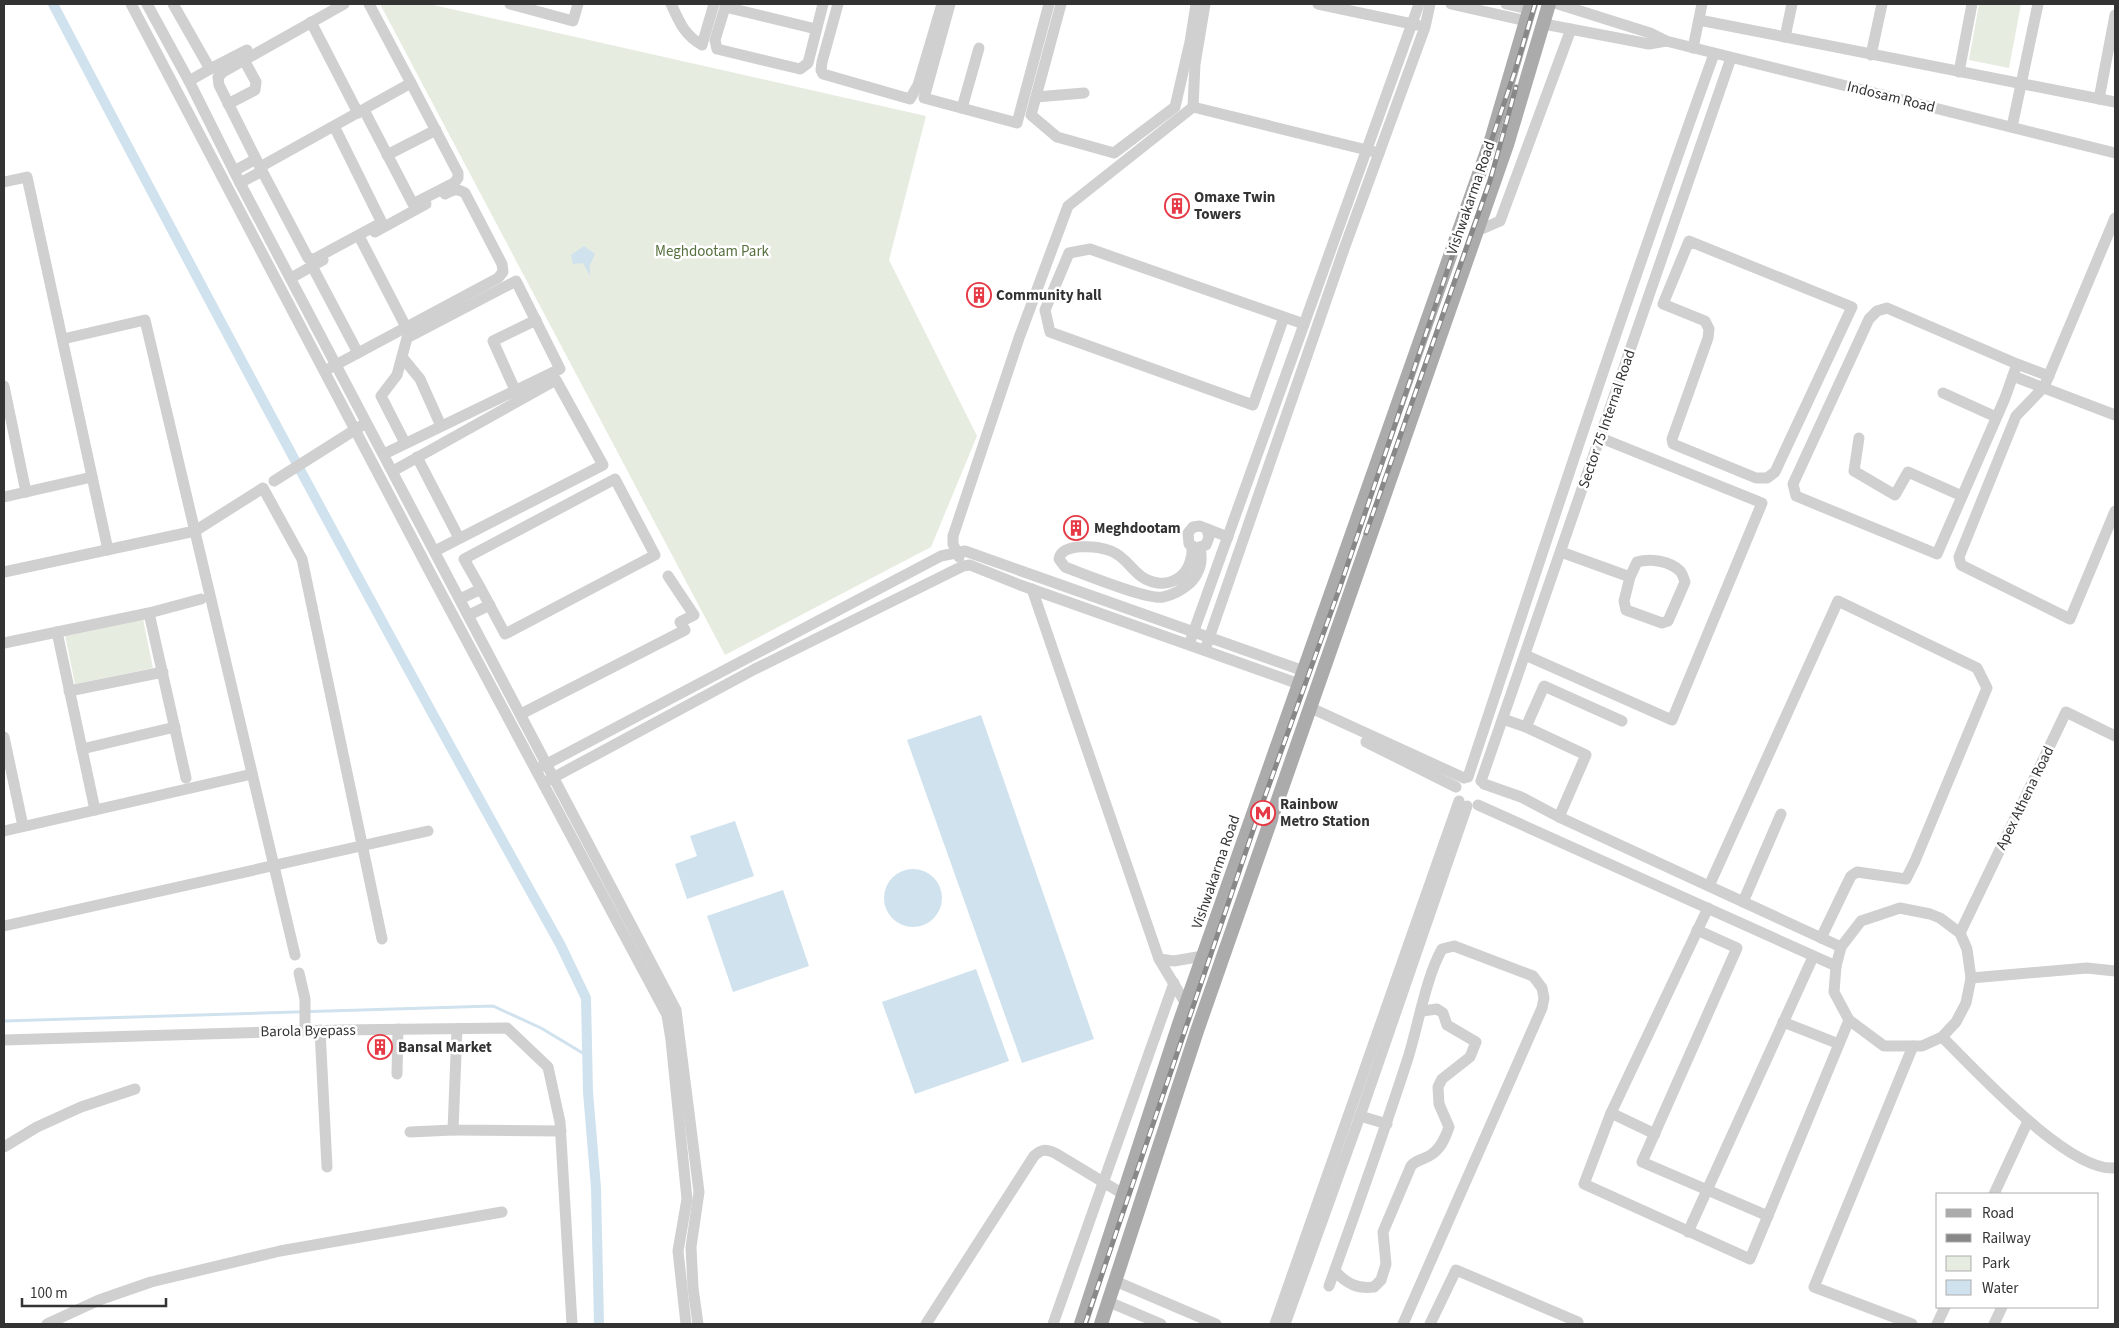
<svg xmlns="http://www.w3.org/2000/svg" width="2119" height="1328" viewBox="0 0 2119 1328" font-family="'Source Sans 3',sans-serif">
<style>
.green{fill:#e6ecdf}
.water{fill:#cfe2ee}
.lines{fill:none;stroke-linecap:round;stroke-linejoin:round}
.stream{stroke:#cfe2ee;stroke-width:3}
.canal{stroke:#cfe2ee;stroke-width:10}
.minor{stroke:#d0d0d0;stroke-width:11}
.major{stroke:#ababab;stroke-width:14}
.rail-casing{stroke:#888;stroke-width:5}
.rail{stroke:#fff;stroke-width:3;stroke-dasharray:9;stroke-linecap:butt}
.labels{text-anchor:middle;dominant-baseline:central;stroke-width:5;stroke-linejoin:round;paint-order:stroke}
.street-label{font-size:15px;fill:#333;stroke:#fff}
.poi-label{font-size:15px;font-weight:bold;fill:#333;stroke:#fff;text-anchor:start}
.park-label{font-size:15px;fill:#56703f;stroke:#fff}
</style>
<rect width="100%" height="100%" fill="#fff"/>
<g class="green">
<polygon points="380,4 429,4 926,116 889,260 977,436 931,547 725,655"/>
<polygon points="1979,4 2021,4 2009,68 1969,60"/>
<polygon points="143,619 153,668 75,684 65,635"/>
</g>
<g class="water">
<polygon points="584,246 595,254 590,265 590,276 583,263 573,264 571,255"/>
<polygon points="981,715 1094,1039 1022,1063 907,740"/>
<polygon points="735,821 754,876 687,899 675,864 697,856 690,836"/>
<circle cx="913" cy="898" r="29"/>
<polygon points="783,890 809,966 733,992 707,916"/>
<polygon points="976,969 1009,1061 915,1094 882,1002"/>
</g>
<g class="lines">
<polyline class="stream" points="4,1021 493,1006 541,1028 586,1055"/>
<path class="canal" d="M53,4C218,319 386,633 560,944L586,998L588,1092L596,1188L599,1324"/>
<g class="minor">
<polyline points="131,4 432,576 667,1015 671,1040 687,1199 678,1251 686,1324"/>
<polyline points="147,4 189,81 240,183 676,1010 699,1192 691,1247 693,1288 698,1324"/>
<polyline points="173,4 210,69 247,50"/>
<polyline points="369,4 411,83"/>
<polyline points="510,4 573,21 578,4"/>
<path d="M671,4C679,21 684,35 702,45L714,4"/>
<polyline points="726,4 715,40 717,49 800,69 808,63 823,4"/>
<polyline points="838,4 822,62 821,70 823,74 910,99 918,85 942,4"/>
<polyline points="950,4 924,98 1017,123 1049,4"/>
<polyline points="1061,4 1031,115 1057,137 1114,153 1175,107 1190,42 1196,4"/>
<polyline points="1318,4 1417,25"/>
<polyline points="1451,4 1526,21"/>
<polyline points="1506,4 1529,9"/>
<polyline points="1558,4 1650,33 1666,41 2115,153"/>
<polyline points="725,7 816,29"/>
<polyline points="1699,20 2115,102"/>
<polyline points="311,22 358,113"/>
<polyline points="1544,24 1649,44 1666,41"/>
<polyline points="1785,37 1792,4"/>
<polyline points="1693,48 1702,4"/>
<polyline points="1871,55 1882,4"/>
<polyline points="1959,72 1972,4"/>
<polyline points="189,81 210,69"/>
<polyline points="1036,97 1084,93"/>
<polyline points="2099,99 2115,15"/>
<polyline points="228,104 255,90 256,82 244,60"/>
<polyline points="1193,107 1195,64 1205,4"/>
<polyline points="962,108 979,48"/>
<polyline points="334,126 381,221 379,224 314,259 308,258 260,167 411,83 458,173 458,178 454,183 413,204 364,110"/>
<polyline points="2012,127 2038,4"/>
<polyline points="387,155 436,130"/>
<polyline points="260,167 219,85 218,77 223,72 344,4"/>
<polyline points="234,171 256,159"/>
<polyline points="4,182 27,177 108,550"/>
<polyline points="240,183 262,171"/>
<polyline points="2115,218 2044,387 2016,416 1959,557 1961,565 2070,619 2115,511"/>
<polyline points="1477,231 1500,221 1571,29"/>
<polyline points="375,232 426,204"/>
<polyline points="361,240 406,327"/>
<polygon points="1689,241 1852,307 1775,472 1767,478 1756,478 1673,444 1672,439 1708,338 1709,329 1705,321 1663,304"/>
<polyline points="312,266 358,353"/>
<polyline points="291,278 323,260"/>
<polyline points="1284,317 1253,405 1050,332 1045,310 1069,253 1090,249 1304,324"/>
<polyline points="63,339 145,320 295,955"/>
<polyline points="402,357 420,379 441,426"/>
<polyline points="2017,364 2005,398 1937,554 1796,496 1793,484 1869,319 1877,311 1887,308 2017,364 2049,376"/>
<path d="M330,368L498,278L503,272L502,264L465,193C457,188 453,190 445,194"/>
<polyline points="2013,376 2115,415"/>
<polyline points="4,386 26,492"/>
<polyline points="515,390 493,341 536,320"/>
<polyline points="1943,393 1996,417"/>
<polyline points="1859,438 1854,471 1895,495 1908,472 1962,496"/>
<polyline points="384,454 560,369 516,281 407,338 397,375 381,396 405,443"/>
<polyline points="417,457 459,538"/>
<polyline points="393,471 556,380 603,465 435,551"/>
<polyline points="274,481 361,426"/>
<polyline points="4,497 92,477"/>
<polyline points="1207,529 1209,537 1206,545 1196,548 1189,544 1188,533 1193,527 1200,526 1228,537"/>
<path d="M1192,546C1193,557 1189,570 1180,577C1173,582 1166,584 1158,583C1133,579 1131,559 1111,551C1099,546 1062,542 1059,559L1065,567C1084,574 1147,600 1163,597C1173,595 1183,589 1190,583C1200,573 1203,561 1200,548"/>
<path d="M1561,552L1630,577L1637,562C1650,558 1670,561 1680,571C1682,573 1684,579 1685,582L1668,621L1662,623L1626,610L1624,601L1630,577"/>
<polyline points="959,557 953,544 953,536 1019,338 1068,206 1193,107 1379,153"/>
<polyline points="4,572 195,531 263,488 302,559 382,939"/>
<polyline points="1032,589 1159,959 1186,1004"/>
<polyline points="460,599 481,589 464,559 615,479 655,555 505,634 481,589"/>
<polyline points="149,613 186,778"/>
<polyline points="469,615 490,605"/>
<polyline points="57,632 95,810"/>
<polyline points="1191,639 1419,4"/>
<polyline points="4,643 149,613 201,599"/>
<polyline points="1207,644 1344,249 1425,27 1430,4"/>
<polyline points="1525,655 1672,720 1762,503 1601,438"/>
<polyline points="69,691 163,672"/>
<polyline points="1311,708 1464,778"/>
<polyline points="521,714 685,630 680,622 694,615 668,576"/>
<polyline points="1503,719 1526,727"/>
<polyline points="4,737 23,826"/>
<polyline points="1366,742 1456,787"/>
<polyline points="82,749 175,727"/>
<polyline points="541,767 941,556 965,551 1304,671"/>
<path d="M1468,777C1548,535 1628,293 1714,54"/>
<polyline points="549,780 755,669 963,566 970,565 1020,585 1299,684"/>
<polyline points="1481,781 1731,58"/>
<polyline points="1484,784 1521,797 1559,817 1841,947"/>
<polyline points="1478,805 1836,966"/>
<polyline points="1559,817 1586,755 1526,727 1544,686 1622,721"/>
<polyline points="4,831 252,774"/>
<polyline points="1709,886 1838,601 1977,668 1987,688 1915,861 1906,879 1857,872 1851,876 1847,884 1821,938"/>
<polyline points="1743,902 1781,814"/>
<polyline points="1708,908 1611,1113 1584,1184 1750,1259 1849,1020"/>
<polygon points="1900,908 1930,914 1940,918 1960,933 1967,949 1971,978 1966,1003 1956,1022 1942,1037 1922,1046 1884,1046 1849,1020 1834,992 1836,966 1841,947 1861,921"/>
<polyline points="4,926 428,831"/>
<polyline points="1697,930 1737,948 1642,1162 1768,1216"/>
<polyline points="1960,933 2066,712 2115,736"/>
<polyline points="1159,959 1174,961 1203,956"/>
<polyline points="299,973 305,999 305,1031"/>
<polyline points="1971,978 2087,968 2115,971"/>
<polyline points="1783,1022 1839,1044"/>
<polyline points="457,1029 453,1130 561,1131"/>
<polyline points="320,1030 327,1167"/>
<path d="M1942,1037C1976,1070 2068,1172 2115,1168"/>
<polyline points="4,1040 341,1030 507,1028 548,1067 560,1122 572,1324"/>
<polyline points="397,1074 398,1029"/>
<polyline points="1611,1113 1655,1134"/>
<polyline points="1360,1116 1387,1124"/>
<polyline points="410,1132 453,1130"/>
<polyline points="4,1147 37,1127 81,1107 135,1089"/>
<polyline points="1994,1194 2028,1121"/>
<polyline points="1688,1232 1813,957"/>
<path d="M1335,1271C1347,1284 1357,1289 1374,1287L1381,1280L1386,1264L1383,1232L1411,1166C1416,1160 1422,1160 1429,1156C1440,1150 1445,1139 1449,1127L1439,1104L1438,1087L1442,1079L1470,1057L1476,1042L1447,1025L1443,1013L1437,1009L1422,1011"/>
<polyline points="1115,1281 1216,1324"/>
<path d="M1329,1286C1356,1211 1383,1135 1408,1058C1418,1026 1426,977 1442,949L1454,946L1533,976L1542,988L1544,998L1542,1008L1403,1324"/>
<polyline points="1109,1302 1161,1324"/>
<polyline points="47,1324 99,1300 151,1282 280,1251 502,1212"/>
<path d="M926,1324L1034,1156C1042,1149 1045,1149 1055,1153L1123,1194"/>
<polyline points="1053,1324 1174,983"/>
<polyline points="1275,1324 1459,801"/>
<polyline points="1285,1324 1360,1116 1467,806"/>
<polyline points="1430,1324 1456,1270 1578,1322 1577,1324"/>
<polyline points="1912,1324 1814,1287 1913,1046"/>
<polyline points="1937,1324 1945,1307"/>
<polyline points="1994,1324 2002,1307"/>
</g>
<g class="major">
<polyline points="1081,1324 1180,1021 1492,137 1531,4"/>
<polyline points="1101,1324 1197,1031 1507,145 1549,4"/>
</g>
<defs>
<g id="rail">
<polyline points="1366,533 1490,181 1516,87"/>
<polyline points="1085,1324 1259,813 1340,587 1515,71 1535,4"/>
</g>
</defs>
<use href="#rail" class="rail-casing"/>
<use href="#rail" class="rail"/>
</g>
<defs>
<symbol id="building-ring" viewBox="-11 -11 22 22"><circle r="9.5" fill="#fff" stroke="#e63946" stroke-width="1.5"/><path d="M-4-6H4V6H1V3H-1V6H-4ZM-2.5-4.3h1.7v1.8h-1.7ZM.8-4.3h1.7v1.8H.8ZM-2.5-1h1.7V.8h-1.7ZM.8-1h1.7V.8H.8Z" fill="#e63946"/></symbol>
<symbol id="metro-ring" viewBox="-11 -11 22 22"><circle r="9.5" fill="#fff" stroke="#e63946" stroke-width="1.5"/><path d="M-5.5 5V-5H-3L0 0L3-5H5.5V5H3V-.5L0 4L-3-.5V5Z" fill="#e63946"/></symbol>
</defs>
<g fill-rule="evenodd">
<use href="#building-ring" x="1163" y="192" width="28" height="28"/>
<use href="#building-ring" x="965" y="281" width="28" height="28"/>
<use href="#building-ring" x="1062" y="514" width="28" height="28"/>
<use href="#metro-ring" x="1249" y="799" width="28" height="28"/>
<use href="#building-ring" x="366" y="1033" width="28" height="28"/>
</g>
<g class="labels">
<g class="street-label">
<text transform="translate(1891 97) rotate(14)">Indosam Road</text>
<text transform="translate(1471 198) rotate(-71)">Vishwakarma Road</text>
<text transform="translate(1607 419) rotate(-71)">Sector 75 Internal Road</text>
<text transform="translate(2025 798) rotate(-64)">Apex Athena Road</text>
<text transform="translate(1216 872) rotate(-71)">Vishwakarma Road</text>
<text transform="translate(308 1031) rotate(-1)">Barola Byepass</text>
</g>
<g class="poi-label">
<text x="1194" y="197">Omaxe Twin<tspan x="1194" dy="17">Towers</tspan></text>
<text x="996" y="295">Community hall</text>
<text x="1094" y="528">Meghdootam</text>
<text x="1280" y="804">Rainbow<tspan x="1280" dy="17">Metro Station</tspan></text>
<text x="398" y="1047">Bansal Market</text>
</g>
<g class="park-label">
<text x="712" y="251">Meghdootam Park</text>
</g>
</g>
<rect width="2119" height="1328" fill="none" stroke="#333333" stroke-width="10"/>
<rect x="1936" y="1193" width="162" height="115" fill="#ffffff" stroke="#adadad"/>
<rect x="1946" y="1209" width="25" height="8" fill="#ababab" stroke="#adadad"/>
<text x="1982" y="1218" font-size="15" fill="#333333">Road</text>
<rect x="1946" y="1234" width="25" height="8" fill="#888888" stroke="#adadad"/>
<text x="1982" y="1243" font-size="15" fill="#333333">Railway</text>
<rect x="1946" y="1256" width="25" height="15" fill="#e6ecdf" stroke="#adadad"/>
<text x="1982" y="1268" font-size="15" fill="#333333">Park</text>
<rect x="1946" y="1280" width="25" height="15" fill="#cfe2ee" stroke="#adadad"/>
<text x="1982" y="1293" font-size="15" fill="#333333">Water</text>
<path d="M22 1298v8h144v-8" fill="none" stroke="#333333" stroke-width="2.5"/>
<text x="30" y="1298" font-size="15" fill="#333333" stroke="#ffffff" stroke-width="4" paint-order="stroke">100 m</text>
</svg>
